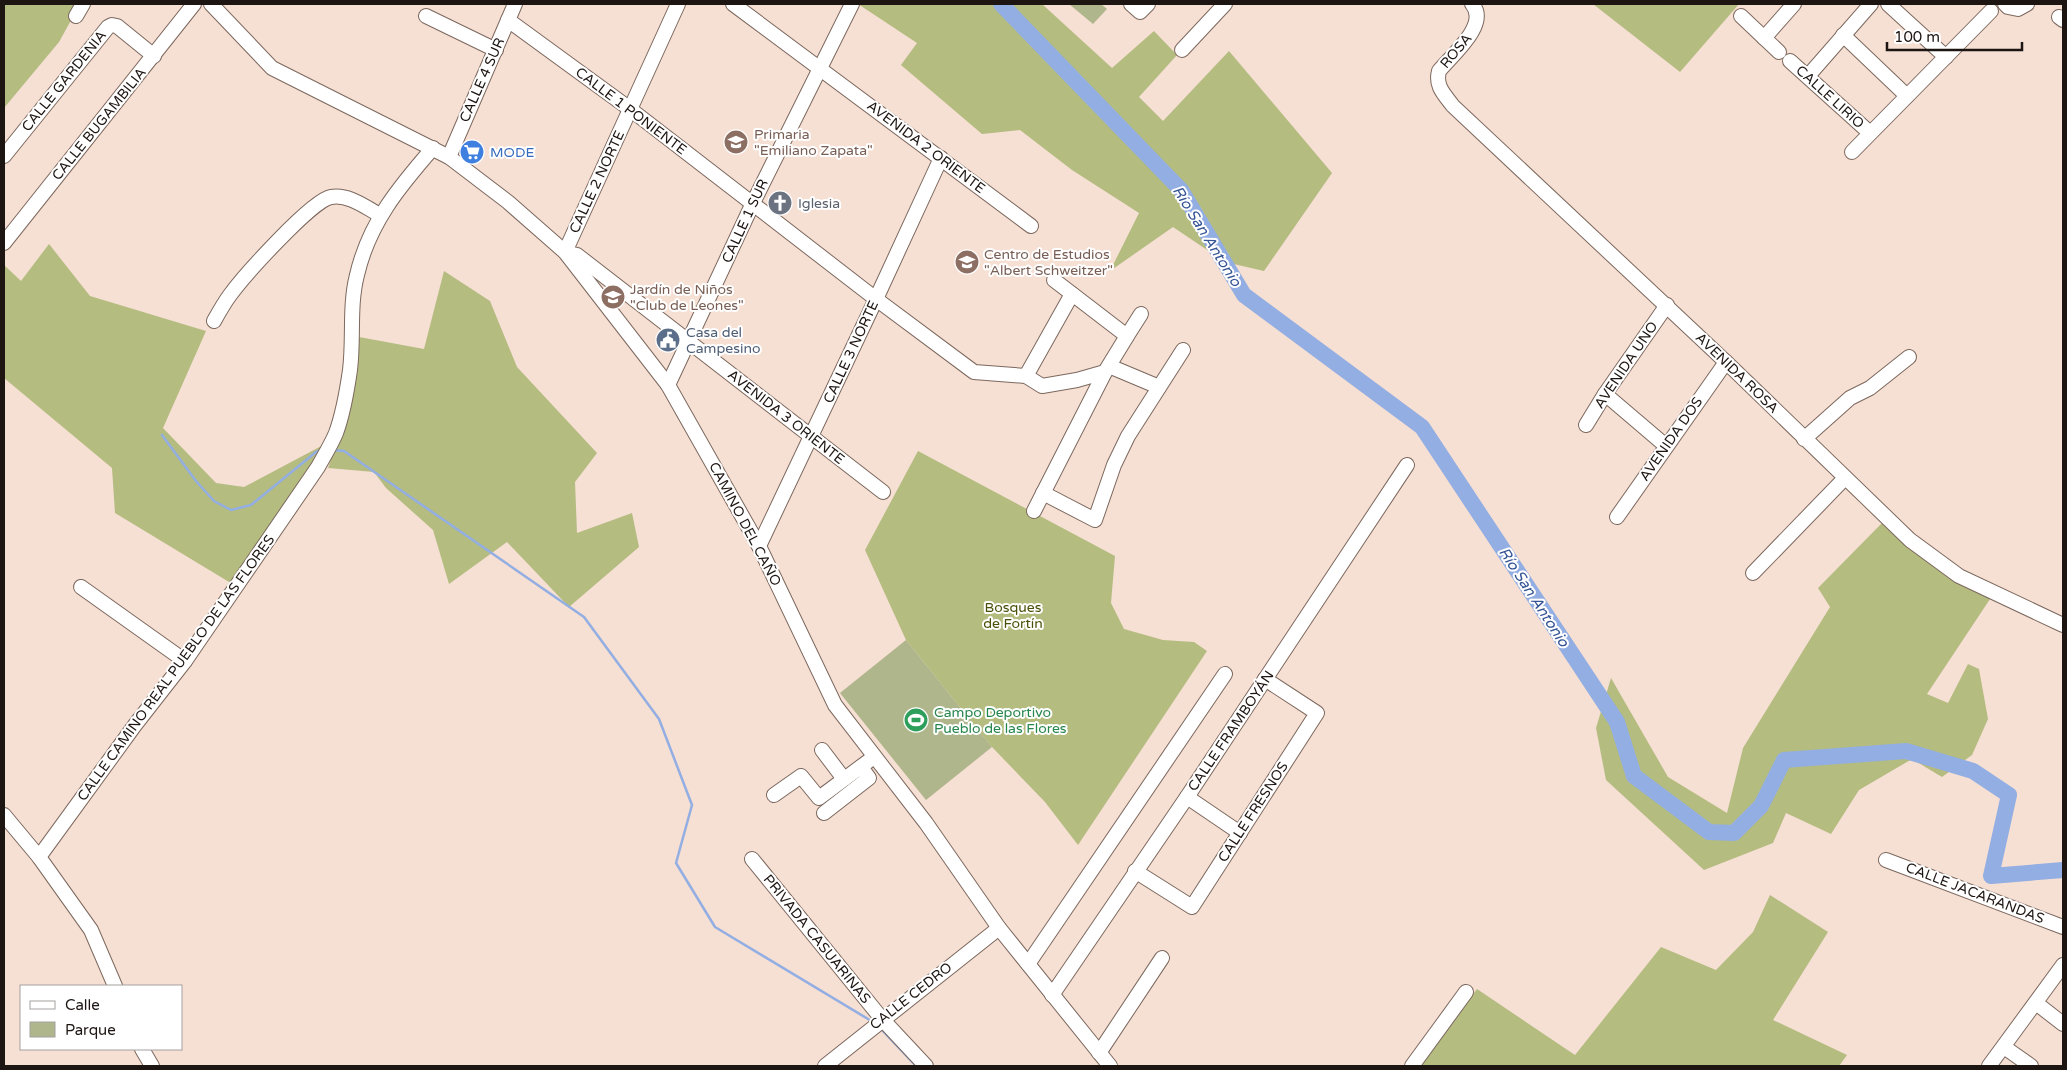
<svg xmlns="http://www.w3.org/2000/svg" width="2067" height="1070" viewBox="0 0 2067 1070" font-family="'Varela Round',sans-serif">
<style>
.green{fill:#b0b68b}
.forest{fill:#b4bc80}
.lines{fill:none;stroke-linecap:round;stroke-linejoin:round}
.stream{stroke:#93aee2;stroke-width:2.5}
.river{stroke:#93aee2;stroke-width:16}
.minor-casing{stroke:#7c685e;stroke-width:16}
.minor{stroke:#fff;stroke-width:14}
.labels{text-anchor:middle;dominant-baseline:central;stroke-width:4;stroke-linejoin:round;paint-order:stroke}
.street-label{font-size:14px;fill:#1d1512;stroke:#fff}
.education-label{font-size:14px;fill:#785e54;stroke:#fff;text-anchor:start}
.shop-label{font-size:14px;fill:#366cbe;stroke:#fff;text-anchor:start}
.worship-label{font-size:14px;fill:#5b616d;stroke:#fff;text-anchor:start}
.service-label{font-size:14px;fill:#4e5e75;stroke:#fff;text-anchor:start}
.park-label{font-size:14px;fill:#4b5008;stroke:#fff}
.leisure-label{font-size:14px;fill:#27864d;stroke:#fff;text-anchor:start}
.water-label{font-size:15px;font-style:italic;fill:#355495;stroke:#fff}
</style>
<rect width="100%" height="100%" fill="#f6dfd3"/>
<g class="green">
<polygon points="1069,4 1101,4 1107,9 1093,24"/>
<polygon points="906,640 992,747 926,800 840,693"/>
</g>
<g class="forest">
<polygon points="4,4 80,4 59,42 4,108"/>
<polygon points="858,4 1042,4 1112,68 1154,31 1177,55 1139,97 1163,121 1229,51 1332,173 1264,271 1225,262 1173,227 1110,271 1139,213 1072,170 1020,130 982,134 901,65 917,43"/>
<polygon points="1593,4 1739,4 1680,72"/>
<polygon points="49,244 90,296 206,331 163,428 216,483 244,487 327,443 234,585 115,513 112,468 4,378 4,265 21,281"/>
<polygon points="444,271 490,301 517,367 597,453 575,482 577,533 632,513 639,547 569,607 507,542 449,584 433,530 386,488 374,472 328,468 349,410 358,370 359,337 424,349"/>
<polygon points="918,451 1115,556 1111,603 1124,629 1163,640 1194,642 1207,651 1078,845 1045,802 992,747 906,640 865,550"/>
<polygon points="1882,523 1906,544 1992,596 1927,694 1948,703 1968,664 1979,669 1988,719 1972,755 1942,777 1912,759 1859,790 1831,834 1786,813 1773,843 1704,870 1606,780 1596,728 1611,678 1668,777 1727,813 1743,748 1830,607 1818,588"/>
<polygon points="1770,895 1828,932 1773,1020 1847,1055 1839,1066 1419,1066 1477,989 1575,1055 1661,947 1716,970 1753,932"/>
</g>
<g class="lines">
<g class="stream">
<polyline points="162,435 196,481 214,501 231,510 251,505 316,452 322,450"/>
<polyline points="334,450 344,451 584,617 659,719 692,805 676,863 715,927 873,1022"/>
<polyline points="881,1029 916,1066"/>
</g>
<polyline class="river" points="1001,4 1181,190 1244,295 1422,427 1617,722 1634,776 1709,832 1734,833 1761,806 1784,760 1906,751 1973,771 2009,795 1991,876 2063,870"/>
<defs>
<g id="minor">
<polyline points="211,4 272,68 449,157 508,202 565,252 668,385 759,546 835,705 926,823 999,928 1110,1066"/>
<polyline points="678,4 565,252 577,255 883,492"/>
<polyline points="733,4 1031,226"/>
<polyline points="1131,4 1140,12 1148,4"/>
<path d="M1472,4C1490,24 1452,55 1439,71C1435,86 1444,94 1453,106L1726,362L1910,540L1959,576L2063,625"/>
<polyline points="1888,4 1946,57"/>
<polyline points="2005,4 2008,7 2018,9 2027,4"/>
<polyline points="76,16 83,4"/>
<polyline points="426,16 496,50"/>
<polyline points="1741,16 1779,52"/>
<polyline points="2059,17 2063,20"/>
<polyline points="508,20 630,109 876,299 974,372 1026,376 1042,386 1077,380 1105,372"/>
<polyline points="1843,35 1907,96"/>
<polyline points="1764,38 1794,4"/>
<polyline points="1182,50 1225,4"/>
<polyline points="1790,61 1870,133"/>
<polyline points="1808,76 1871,4"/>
<polyline points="1852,152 1991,11"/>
<polyline points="4,156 108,27 112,25 117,26 154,56"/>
<polyline points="449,157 515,4"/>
<polyline points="4,243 194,4"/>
<polyline points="1054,280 1127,336 1141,314"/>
<path d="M214,321C219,312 224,303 230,295C243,277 312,200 331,197C349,194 365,207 380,215"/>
<polyline points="1109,366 1159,387"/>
<polyline points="1026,376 1072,294"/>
<polyline points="668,385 753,203 852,4"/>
<polyline points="1605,394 1666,446"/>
<polyline points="1586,425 1605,394 1667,305"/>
<polyline points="1804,439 1850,398 1870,388 1909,357"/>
<polyline points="1043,493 1095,520 1114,465 1128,436 1183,350"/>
<polyline points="1034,511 1105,372 1127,336"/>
<polyline points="1617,517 1726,362"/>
<polyline points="759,546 876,299 941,158"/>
<polyline points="1753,573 1844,479"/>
<polyline points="81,587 185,661"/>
<polyline points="822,750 844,779"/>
<polyline points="774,795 801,776 819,798 874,757"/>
<polyline points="1187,797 1240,833"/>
<polyline points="824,813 869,778 861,767"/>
<polyline points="4,815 39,857 91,930 115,986"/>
<path d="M39,857L135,725L185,661L318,467C324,456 331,445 336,433C343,414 347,391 350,370C354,338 349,306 357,275C369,223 399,187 433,148"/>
<polyline points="752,859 882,1019 926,1066"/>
<polyline points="1886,860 2063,927"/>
<polyline points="1135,871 1192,907 1317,713 1265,679"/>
<polyline points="1028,964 1225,674"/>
<polyline points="1052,995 1187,797 1407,465"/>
<polyline points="2036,1003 2063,1024"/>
<polyline points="2004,1047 2031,1066"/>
<polyline points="142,1049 152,1066"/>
<polyline points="1099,1053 1162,958"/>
<polyline points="825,1066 999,928"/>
<polyline points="1412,1066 1466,992"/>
<polyline points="1989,1066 2063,965"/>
</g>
</defs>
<use href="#minor" class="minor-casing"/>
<use href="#minor" class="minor"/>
</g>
<defs>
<symbol id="school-disc" viewBox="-11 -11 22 22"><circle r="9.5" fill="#8d6e63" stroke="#fff"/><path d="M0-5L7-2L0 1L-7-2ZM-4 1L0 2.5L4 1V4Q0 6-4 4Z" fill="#fff"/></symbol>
<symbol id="supermarket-disc" viewBox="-11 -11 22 22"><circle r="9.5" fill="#3f7fe0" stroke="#fff"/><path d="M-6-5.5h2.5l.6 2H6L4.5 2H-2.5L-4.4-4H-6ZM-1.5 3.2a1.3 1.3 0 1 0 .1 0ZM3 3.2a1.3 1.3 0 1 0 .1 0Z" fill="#fff"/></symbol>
<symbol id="church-disc" viewBox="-11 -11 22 22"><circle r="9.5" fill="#6b7280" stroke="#fff"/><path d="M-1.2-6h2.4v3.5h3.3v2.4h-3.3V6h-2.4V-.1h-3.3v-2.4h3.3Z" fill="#fff"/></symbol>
<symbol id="civic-disc" viewBox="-11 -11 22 22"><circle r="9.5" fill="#5c6f8a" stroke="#fff"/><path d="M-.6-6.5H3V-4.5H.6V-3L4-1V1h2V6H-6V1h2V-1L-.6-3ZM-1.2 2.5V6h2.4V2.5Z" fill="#fff"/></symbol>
<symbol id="stadium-disc" viewBox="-11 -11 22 22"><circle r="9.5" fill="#2e9e5b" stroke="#fff"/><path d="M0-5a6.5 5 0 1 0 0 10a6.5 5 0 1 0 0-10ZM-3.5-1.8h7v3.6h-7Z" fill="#fff"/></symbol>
</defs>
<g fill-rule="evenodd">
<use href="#school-disc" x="722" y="128" width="28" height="28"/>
<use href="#supermarket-disc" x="458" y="138" width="28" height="28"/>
<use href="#church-disc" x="766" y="189" width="28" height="28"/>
<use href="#school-disc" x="953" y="248" width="28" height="28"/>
<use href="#school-disc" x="599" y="283" width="28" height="28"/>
<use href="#civic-disc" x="654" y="326" width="28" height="28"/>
<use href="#stadium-disc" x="902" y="706" width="28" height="28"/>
</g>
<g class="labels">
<g class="street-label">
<text transform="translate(1456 51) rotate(-50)">ROSA</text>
<text transform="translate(482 80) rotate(-66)">CALLE 4 SUR</text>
<text transform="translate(64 81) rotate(-51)">CALLE GARDENIA</text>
<text transform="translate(1830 97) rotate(42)">CALLE LIRIO</text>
<text transform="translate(631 111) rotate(37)">CALLE 1 PONIENTE</text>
<text transform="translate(99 124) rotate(-51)">CALLE BUGAMBILIA</text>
<text transform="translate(926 147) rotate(37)">AVENIDA 2 ORIENTE</text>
<text transform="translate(597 182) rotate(-65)">CALLE 2 NORTE</text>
<text transform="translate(745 221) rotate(-65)">CALLE 1 SUR</text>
<text transform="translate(851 352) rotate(-65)">CALLE 3 NORTE</text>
<text transform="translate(1626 365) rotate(-56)">AVENIDA UNO</text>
<text transform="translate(1737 373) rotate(44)">AVENIDA ROSA</text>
<text transform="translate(786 417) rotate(38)">AVENIDA 3 ORIENTE</text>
<text transform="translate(1671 439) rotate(-55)">AVENIDA DOS</text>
<text transform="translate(745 524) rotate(62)">CAMINO DEL CAÑO</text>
<text transform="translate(176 668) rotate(-54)">CALLE CAMINO REAL PUEBLO DE LAS FLORES</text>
<text transform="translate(1231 731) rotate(-56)">CALLE FRAMBOYÁN</text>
<text transform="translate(1253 812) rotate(-57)">CALLE FRESNOS</text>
<text transform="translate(1975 893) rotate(21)">CALLE JACARANDAS</text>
<text transform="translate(817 939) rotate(51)">PRIVADA CASUARINAS</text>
<text transform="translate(911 996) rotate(-38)">CALLE CEDRO</text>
</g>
<g class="education-label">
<text x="754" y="134">Primaria<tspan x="754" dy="16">"Emiliano Zapata"</tspan></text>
<text x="984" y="254">Centro de Estudios<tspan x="984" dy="16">"Albert Schweitzer"</tspan></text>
<text x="630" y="289">Jardín de Niños<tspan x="630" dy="16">"Club de Leones"</tspan></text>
</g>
<g class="shop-label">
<text x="490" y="152">MODE</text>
</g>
<g class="worship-label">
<text x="798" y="203">Iglesia</text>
</g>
<g class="service-label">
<text x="686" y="332">Casa del<tspan x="686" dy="16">Campesino</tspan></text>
</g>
<g class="park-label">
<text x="1013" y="607">Bosques<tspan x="1013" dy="16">de Fortín</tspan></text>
</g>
<g class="leisure-label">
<text x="934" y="712">Campo Deportivo<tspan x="934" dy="16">Pueblo de las Flores</tspan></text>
</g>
<g class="water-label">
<text transform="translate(1207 236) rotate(58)">Río San Antonio</text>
<text transform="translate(1534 597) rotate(57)">Río San Antonio</text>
</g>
</g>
<rect width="2067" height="1070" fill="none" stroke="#1d1512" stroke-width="10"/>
<rect x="20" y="985" width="162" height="65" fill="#ffffff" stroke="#a5a1a0"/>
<rect x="30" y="1001" width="25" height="8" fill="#ffffff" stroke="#a5a1a0"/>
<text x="65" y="1010" font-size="15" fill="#1d1512">Calle</text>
<rect x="30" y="1022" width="25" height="15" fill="#b0b68b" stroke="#a5a1a0"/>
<text x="65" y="1035" font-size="15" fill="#1d1512">Parque</text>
<path d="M1887 42v8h135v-8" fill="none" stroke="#1d1512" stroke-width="2.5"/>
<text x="1894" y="42" font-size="15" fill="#1d1512" stroke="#ffffff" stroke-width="4" paint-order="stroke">100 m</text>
</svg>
